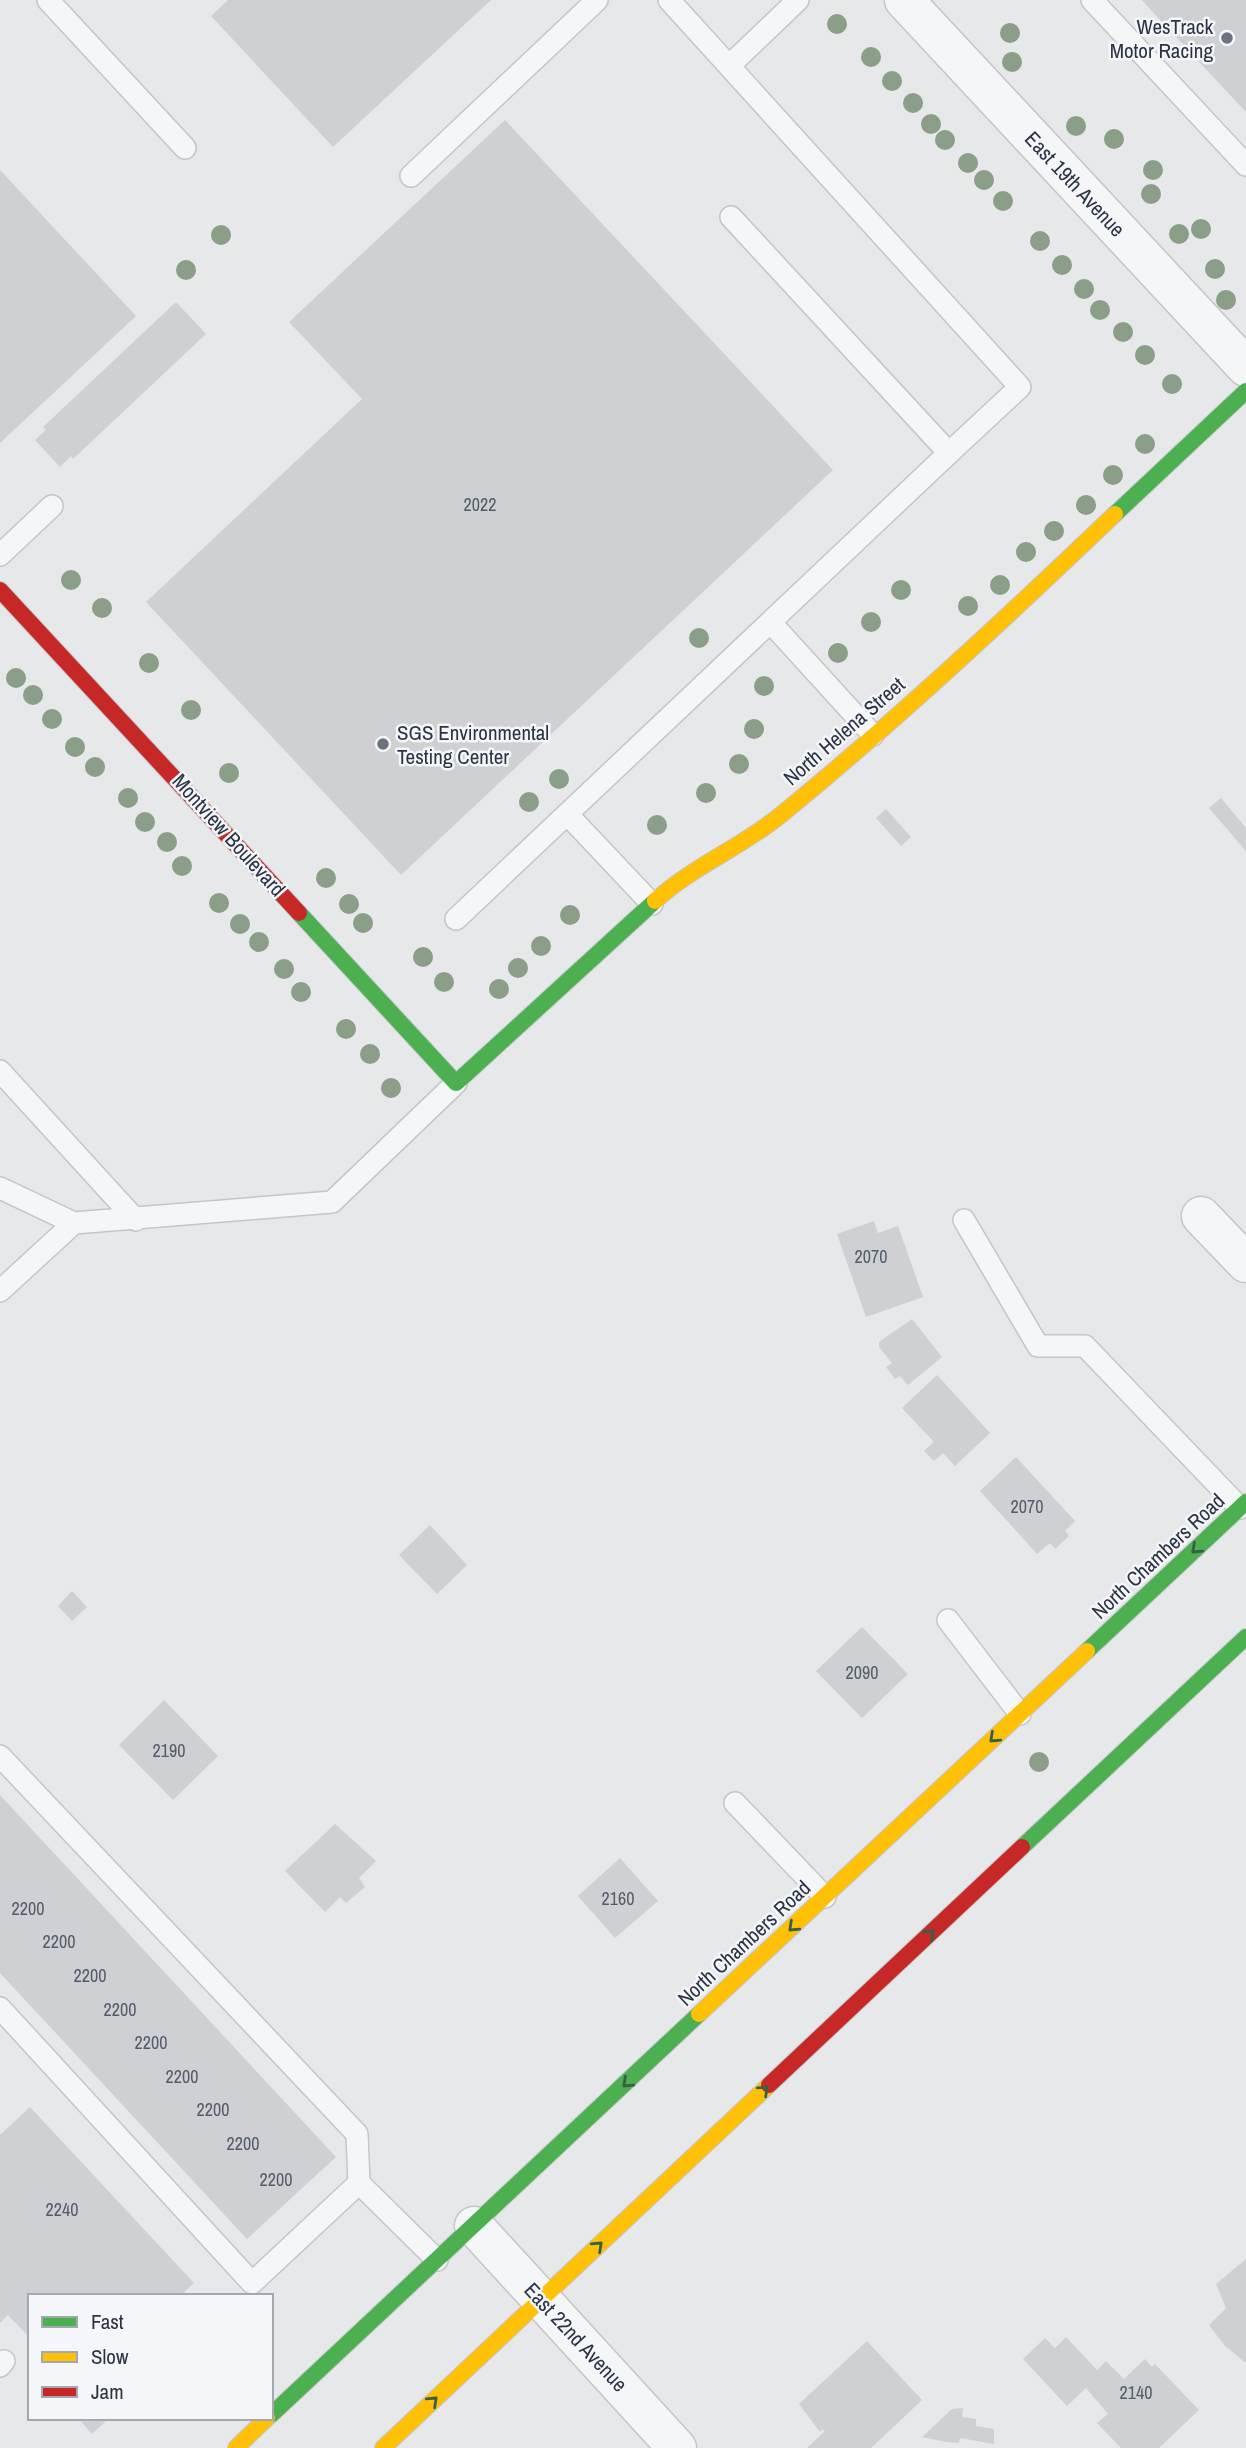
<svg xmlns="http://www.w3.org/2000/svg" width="1246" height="2448" viewBox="0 0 1246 2448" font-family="'Archivo Narrow',sans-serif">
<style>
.building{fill:#ced0d3}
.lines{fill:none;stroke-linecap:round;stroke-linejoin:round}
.lane-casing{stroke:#c4c6c8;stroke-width:24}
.street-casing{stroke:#c4c6c8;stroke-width:41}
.fast-casing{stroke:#c4c6c8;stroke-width:18}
.slow-casing{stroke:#c4c6c8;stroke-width:18}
.jam-casing{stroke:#c4c6c8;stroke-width:18}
.lane{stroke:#f5f6f7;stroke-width:21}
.street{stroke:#f5f6f7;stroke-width:38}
.fast{stroke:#4caf50;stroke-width:16}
.slow{stroke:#ffc107;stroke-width:16}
.jam{stroke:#c62828;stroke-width:16}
.tree{fill:#8a9e88}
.oneway{stroke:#375f49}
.poi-dot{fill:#6c737f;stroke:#f4f6f9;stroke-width:2.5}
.labels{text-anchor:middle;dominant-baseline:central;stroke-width:5;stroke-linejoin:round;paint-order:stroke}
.number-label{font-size:18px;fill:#545c69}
.poi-label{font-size:21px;fill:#2b3445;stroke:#f4f6f9;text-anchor:end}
.street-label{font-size:21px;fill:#2b3445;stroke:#f4f6f9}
</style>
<rect width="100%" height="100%" fill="#e6e8ea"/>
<g class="building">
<polygon points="228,0 491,0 333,147 211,16"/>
<polygon points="1142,0 1246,0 1246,112 1160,20"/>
<polygon points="505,120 833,470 401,875 146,602 362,399 289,322"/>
<polygon points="0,170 136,316 0,443"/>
<polygon points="176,302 206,334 73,459 71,456 60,467 35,440 46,430 43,427"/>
<polygon points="1221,798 1246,828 1246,851 1209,808"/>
<polygon points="886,809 911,837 901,846 876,818"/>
<polygon points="874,1221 878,1233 898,1226 923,1297 866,1317 837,1234"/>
<polygon points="912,1319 942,1357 908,1385 900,1376 895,1379 886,1367 892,1363 879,1347 879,1342"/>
<polygon points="937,1375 990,1433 955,1466 943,1453 934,1461 924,1451 934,1442 902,1408"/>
<polygon points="1016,1457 1075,1521 1065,1531 1069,1536 1055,1549 1050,1543 1037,1554 980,1491"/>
<polygon points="430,1525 467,1565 437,1594 399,1555"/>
<polygon points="72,1591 87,1607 72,1621 58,1606"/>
<polygon points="862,1627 908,1674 862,1718 816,1671"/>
<polygon points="164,1700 218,1756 173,1800 119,1745"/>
<polygon points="0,1795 336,2157 247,2239 0,1973"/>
<polygon points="335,1824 376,1861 359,1878 365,1887 346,1903 340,1897 325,1912 285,1871"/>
<polygon points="620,1858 658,1901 615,1938 578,1896"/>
<polygon points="30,2107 194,2283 180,2296 30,2296 30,2338 8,2315 0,2323 0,2135"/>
<polygon points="1246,2259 1246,2363 1225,2346 1209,2325 1226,2308 1216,2284"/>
<polygon points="1066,2337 1097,2370 1106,2361 1124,2379 1145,2359 1152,2367 1155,2364 1199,2410 1159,2448 1121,2448 1097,2423 1108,2414 1086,2388 1067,2406 1023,2359 1045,2338 1055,2348"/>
<polygon points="867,2341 922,2400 871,2448 807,2448 825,2431 822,2429 820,2432 799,2404"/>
<polygon points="963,2408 962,2417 976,2419 976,2426 994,2429 994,2444 960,2438 959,2443 947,2442 922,2437 952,2409"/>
<polygon points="78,2418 109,2418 92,2434"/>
</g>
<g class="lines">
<defs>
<g id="lane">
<polyline points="48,0 185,148"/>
<polyline points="669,0 1020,387 949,453"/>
<polyline points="1092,0 1246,165"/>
<polyline points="730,65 798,0"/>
<polyline points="411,176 597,0"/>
<polyline points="0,555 52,506"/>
<polyline points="772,624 873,735"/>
<polyline points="567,814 652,904"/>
<polyline points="456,919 949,453 731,217"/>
<polyline points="0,1071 136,1220"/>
<polyline points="0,1188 74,1223"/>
<polyline points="964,1220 1038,1346 1085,1346 1240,1508"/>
<polyline points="0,1291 74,1223 332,1202 456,1083"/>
<polyline points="948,1620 1020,1714"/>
<polyline points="0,1756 357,2134 359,2183 437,2260"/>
<polyline points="735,1803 825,1897"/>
<polyline points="0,2008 252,2283 359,2183"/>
<polyline points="0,2366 4,2361"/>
</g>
<g id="street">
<polyline points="904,0 1246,367"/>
<polyline points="1201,1216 1246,1263"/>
<polyline points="474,2226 677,2448"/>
</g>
<g id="fast">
<polyline points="1115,514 1246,391"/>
<polyline points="299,913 456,1083 655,901"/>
<polyline points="1087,1651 1246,1502"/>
<polyline points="1022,1847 1246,1637"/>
<polyline points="271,2415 699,2014"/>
</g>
<g id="slow">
<path d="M655,901C693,866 742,847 782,814C898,719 1007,617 1115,514"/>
<polyline points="699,2014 1087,1651"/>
<polyline points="236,2448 267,2418"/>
<polyline points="383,2448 769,2085"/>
</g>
<g id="jam">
<polyline points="0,590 299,913"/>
<polyline points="769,2085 1022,1847"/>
</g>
</defs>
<use href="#lane" class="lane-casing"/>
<use href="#street" class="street-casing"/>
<use href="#fast" class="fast-casing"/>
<use href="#slow" class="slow-casing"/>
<use href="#jam" class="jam-casing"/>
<use href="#lane" class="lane"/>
<use href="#street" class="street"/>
<use href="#fast" class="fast"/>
<use href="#slow" class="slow"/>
<use href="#jam" class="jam"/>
</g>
<g class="tree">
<circle cx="837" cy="24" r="10"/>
<circle cx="1010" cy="33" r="10"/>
<circle cx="871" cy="57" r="10"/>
<circle cx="1012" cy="62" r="10"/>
<circle cx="892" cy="81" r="10"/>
<circle cx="913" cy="103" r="10"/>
<circle cx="931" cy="124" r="10"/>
<circle cx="1076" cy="126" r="10"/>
<circle cx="1114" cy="139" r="10"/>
<circle cx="945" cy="140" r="10"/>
<circle cx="968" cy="163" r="10"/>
<circle cx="1153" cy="170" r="10"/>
<circle cx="984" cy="180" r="10"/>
<circle cx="1151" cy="194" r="10"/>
<circle cx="1003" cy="201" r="10"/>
<circle cx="1201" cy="229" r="10"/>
<circle cx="1179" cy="234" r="10"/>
<circle cx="221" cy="235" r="10"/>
<circle cx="1040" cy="241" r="10"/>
<circle cx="1062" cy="265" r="10"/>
<circle cx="1215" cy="269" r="10"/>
<circle cx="186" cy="270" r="10"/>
<circle cx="1084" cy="289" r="10"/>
<circle cx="1226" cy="300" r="10"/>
<circle cx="1100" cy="310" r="10"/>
<circle cx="1123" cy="332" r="10"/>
<circle cx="1145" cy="355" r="10"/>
<circle cx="1172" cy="384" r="10"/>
<circle cx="1145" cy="444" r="10"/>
<circle cx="1113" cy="475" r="10"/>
<circle cx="1086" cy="505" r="10"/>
<circle cx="1054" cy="531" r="10"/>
<circle cx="1026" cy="552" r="10"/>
<circle cx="71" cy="580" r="10"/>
<circle cx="1000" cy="585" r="10"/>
<circle cx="901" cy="590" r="10"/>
<circle cx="968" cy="606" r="10"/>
<circle cx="102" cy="608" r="10"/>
<circle cx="871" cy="622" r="10"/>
<circle cx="699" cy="638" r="10"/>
<circle cx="838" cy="653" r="10"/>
<circle cx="149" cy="663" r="10"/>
<circle cx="16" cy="678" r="10"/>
<circle cx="764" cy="686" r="10"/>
<circle cx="33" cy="695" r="10"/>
<circle cx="191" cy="710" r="10"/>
<circle cx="52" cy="719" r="10"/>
<circle cx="754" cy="729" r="10"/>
<circle cx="75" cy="747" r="10"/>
<circle cx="739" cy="764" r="10"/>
<circle cx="95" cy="767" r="10"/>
<circle cx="229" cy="773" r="10"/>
<circle cx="559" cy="779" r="10"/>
<circle cx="706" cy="793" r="10"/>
<circle cx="128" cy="798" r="10"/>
<circle cx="529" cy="802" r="10"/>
<circle cx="145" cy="822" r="10"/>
<circle cx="657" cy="825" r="10"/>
<circle cx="167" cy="842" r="10"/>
<circle cx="182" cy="866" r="10"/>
<circle cx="326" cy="878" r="10"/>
<circle cx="219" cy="903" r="10"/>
<circle cx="349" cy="904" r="10"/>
<circle cx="570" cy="915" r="10"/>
<circle cx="363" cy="923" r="10"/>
<circle cx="240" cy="924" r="10"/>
<circle cx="259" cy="942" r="10"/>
<circle cx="541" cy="946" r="10"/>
<circle cx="423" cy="957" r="10"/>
<circle cx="518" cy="968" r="10"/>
<circle cx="284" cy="969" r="10"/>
<circle cx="444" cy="982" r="10"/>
<circle cx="499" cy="989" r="10"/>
<circle cx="301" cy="992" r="10"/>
<circle cx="346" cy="1029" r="10"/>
<circle cx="370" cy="1054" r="10"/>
<circle cx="391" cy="1088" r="10"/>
<circle cx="1039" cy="1762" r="10"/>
</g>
<defs><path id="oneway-chevron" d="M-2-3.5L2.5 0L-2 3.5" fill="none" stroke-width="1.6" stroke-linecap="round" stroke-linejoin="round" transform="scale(1.75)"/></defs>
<g class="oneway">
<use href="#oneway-chevron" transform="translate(1196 1549) rotate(137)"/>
<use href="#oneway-chevron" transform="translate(994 1738) rotate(137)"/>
<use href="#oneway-chevron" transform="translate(793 1927) rotate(137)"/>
<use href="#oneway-chevron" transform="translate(930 1934) rotate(-43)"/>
<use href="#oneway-chevron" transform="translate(627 2083) rotate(137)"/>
<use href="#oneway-chevron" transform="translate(764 2090) rotate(-43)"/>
<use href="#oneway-chevron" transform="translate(598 2246) rotate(-43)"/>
<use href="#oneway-chevron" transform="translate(433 2401) rotate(-43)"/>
</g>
<g class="poi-dot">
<circle cx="1227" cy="38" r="7"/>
<circle cx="383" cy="744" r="7"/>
</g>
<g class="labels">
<g class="number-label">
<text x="480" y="504">2022</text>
<text x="871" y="1256">2070</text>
<text x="1027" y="1506">2070</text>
<text x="862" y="1672">2090</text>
<text x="169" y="1750">2190</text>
<text x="618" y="1898">2160</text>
<text x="28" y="1908">2200</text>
<text x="59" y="1941">2200</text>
<text x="90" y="1975">2200</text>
<text x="120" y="2009">2200</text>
<text x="151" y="2042">2200</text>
<text x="182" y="2076">2200</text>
<text x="213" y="2109">2200</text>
<text x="243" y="2143">2200</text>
<text x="276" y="2179">2200</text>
<text x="62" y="2209">2240</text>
<text x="1136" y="2392">2140</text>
</g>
<g class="poi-label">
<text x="1213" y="26">WesTrack<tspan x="1213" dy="24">Motor Racing</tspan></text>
<text x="397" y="732" text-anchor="start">SGS Environmental<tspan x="397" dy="24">Testing Center</tspan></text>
</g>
<g class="street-label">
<text transform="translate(1075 184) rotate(47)">East 19th Avenue</text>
<text transform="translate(844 731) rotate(-41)">North Helena Street</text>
<text transform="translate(229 835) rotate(48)">Montview Boulevard</text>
<text transform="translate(1158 1556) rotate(-43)">North Chambers Road</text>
<text transform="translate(744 1943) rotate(-43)">North Chambers Road</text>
<text transform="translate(576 2337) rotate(47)">East 22nd Avenue</text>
</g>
</g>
<rect x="28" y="2294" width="245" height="126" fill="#f4f6f9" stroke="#a4a8b1" stroke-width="2"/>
<rect x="42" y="2317" width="35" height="10" fill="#4caf50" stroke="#a4a8b1" stroke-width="2"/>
<text x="91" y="2329" font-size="21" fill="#2b3445">Fast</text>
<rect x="42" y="2352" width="35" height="10" fill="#ffc107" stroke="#a4a8b1" stroke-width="2"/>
<text x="91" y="2364" font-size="21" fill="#2b3445">Slow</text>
<rect x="42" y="2387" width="35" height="10" fill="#c62828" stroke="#a4a8b1" stroke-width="2"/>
<text x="91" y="2399" font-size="21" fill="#2b3445">Jam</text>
</svg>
